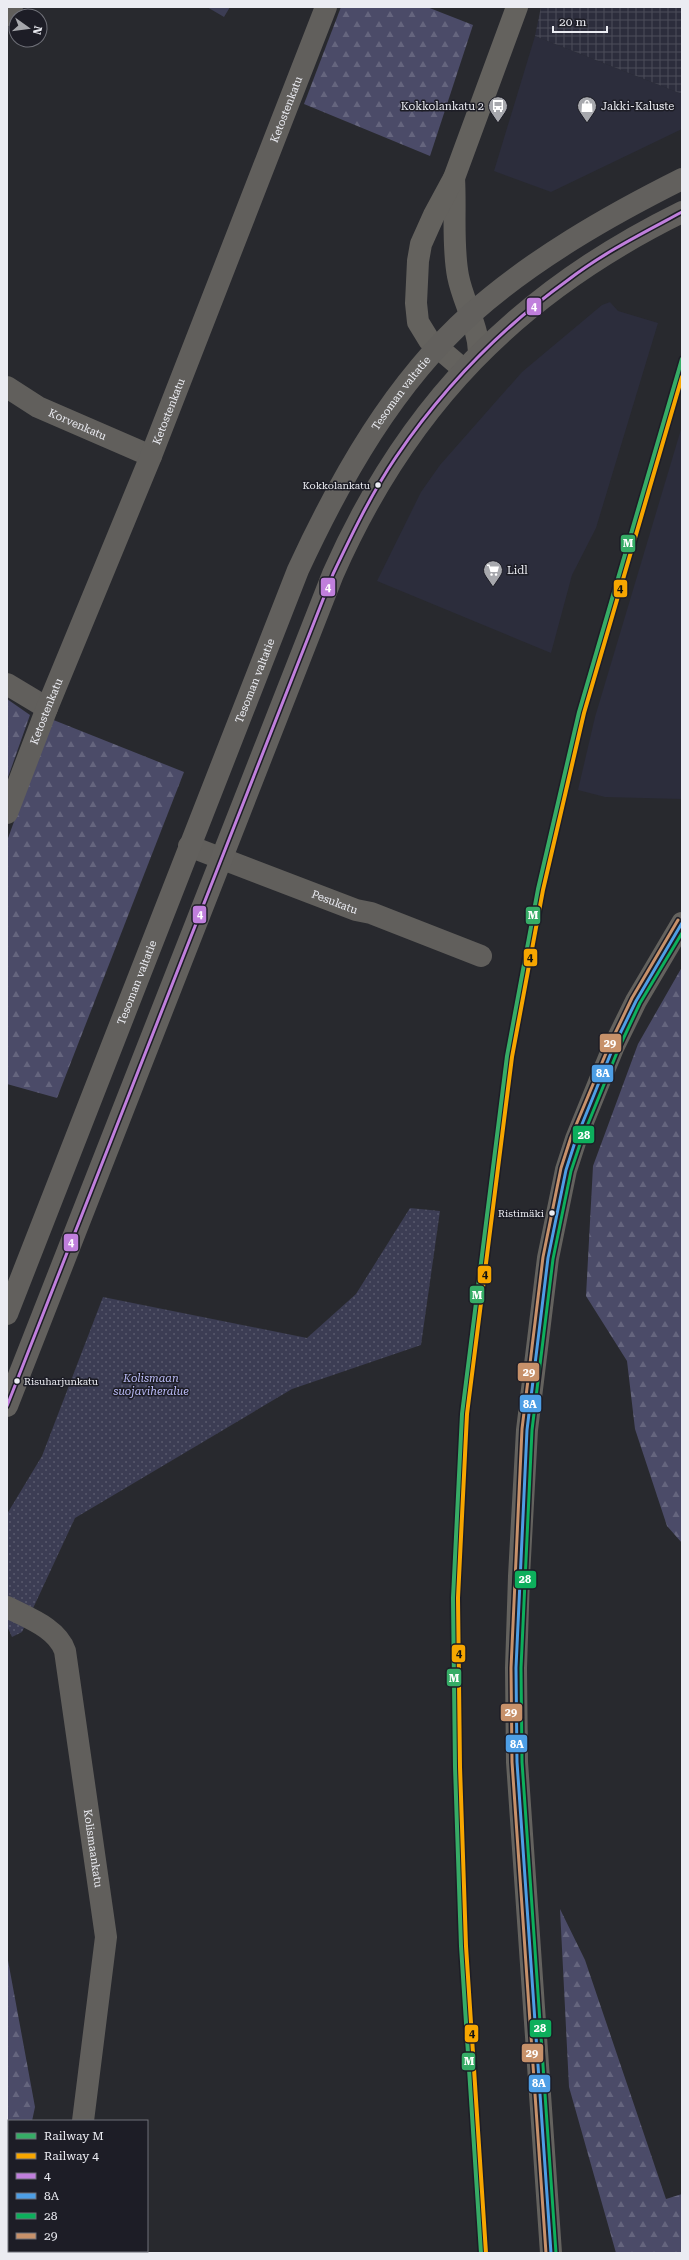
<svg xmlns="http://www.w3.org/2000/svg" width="689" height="2260" viewBox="0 0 689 2260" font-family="'Roboto Serif',serif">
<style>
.built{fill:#2c2d3c}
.industrial{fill:url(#industrial-grid)}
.green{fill:url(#green-dots)}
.forest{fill:url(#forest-firs)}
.pitch{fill:#3c3d54}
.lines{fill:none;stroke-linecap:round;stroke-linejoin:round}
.street{stroke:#615f5c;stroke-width:22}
.secondary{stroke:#64625e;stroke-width:22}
.primary{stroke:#62605d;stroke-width:22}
.bus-1-casing{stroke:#1d1d26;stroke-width:6}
.bus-2-casing{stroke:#1d1d26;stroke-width:6}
.bus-3-casing{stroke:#1d1d26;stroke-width:6}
.bus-4-casing{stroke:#1d1d26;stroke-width:6}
.bus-1{stroke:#c07fdc;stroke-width:3}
.bus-2{stroke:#4d9ee5;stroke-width:3}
.bus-3{stroke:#0daf5c;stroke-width:3}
.bus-4{stroke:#c7916a;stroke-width:3}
.rail-1-casing{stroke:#1d1d26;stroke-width:7}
.rail-2-casing{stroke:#1d1d26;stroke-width:7}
.rail-1{stroke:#36ac66;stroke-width:4}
.rail-2{stroke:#f7a600;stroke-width:4}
.bus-dot{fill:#ebecf2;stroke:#1d1d26;stroke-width:1.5}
.labels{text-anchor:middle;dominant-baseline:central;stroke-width:3;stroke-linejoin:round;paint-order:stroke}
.bus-label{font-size:10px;fill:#ebecf2;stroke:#1d1d26;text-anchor:end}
.poi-label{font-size:11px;fill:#ebecf2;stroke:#1d1d26;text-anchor:start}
.street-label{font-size:11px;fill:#ebecf2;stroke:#1d1d26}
.park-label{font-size:11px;font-style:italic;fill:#bdbefa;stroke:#1d1d26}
.line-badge{stroke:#1d1d26;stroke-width:1.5}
.badge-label{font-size:11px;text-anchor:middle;font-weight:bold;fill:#fff}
.pale-badge-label{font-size:11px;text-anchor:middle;font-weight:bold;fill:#111}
</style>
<defs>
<pattern id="industrial-grid" width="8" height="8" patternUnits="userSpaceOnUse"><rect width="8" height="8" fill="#2c2d3c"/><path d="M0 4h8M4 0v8" fill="none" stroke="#4b4c59"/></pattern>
<pattern id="green-dots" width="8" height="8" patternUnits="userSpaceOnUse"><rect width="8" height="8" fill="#3c3d54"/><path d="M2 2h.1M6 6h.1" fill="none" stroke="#58596d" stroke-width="1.8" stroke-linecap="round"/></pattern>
<pattern id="forest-firs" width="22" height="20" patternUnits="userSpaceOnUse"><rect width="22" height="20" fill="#4b4b68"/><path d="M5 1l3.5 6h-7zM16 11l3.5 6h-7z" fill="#65657e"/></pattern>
</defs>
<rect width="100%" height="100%" fill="#28292e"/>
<g class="built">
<polygon points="535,36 682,94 682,129 551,192 494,171"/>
<polygon points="610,302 618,311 658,323 596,528 572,575 551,653 377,581 421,492 440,465 522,372 602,305"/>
<polygon points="682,426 682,799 605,797 578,790 595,717"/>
</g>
<polygon class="industrial" points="541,7 682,7 682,94 535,36"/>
<polygon class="green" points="410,1208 440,1211 421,1345 292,1389 75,1518 22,1632 12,1637 7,1626 7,1514 42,1456 103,1297 307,1338 356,1294"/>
<g class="forest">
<polygon points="341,7 427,7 473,25 430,156 304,104"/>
<polygon points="7,699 30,715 7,780"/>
<polygon points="51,719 184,772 57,1098 7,1084 7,841"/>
<polygon points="682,967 682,1543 667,1526 635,1429 627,1361 586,1296 593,1166 638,1044"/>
<polygon points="560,1909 585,1960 666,2199 682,2194 682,2253 616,2253 569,2087"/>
<polygon points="7,1955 35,2107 32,2121 9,2121 9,2251 56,2251 57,2253 7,2253"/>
</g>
<polygon class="pitch" points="207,7 230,7 224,17"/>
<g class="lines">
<g class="street">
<polyline points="7,15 12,7"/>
<path id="s1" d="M7,387L38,407L151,456"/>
<polyline points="7,684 47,708"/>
<path id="s2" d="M7,813L47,708L151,456L326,7"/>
<path id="s3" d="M189,846L356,910L371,913L481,956"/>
<path id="s4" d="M7,1607C28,1618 57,1628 65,1651L106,1937L83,2121"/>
<polyline points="74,2251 74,2253"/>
</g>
<g class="secondary">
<path d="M454,178C456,210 452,244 458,276C463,302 478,325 479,352"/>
<polyline points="463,369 429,340 418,322 416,303 418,261 421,244 434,215 454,178 517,7"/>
<polyline points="551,2253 517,1762 516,1668 519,1576 527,1430 548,1258 566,1170 576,1139 613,1048 636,1001 682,923"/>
</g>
<g class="primary">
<path id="s5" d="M7,1314L298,570C341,477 394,383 471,314C533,259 608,216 682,179"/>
<path d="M7,1406L333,574C407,406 517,293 682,212"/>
</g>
<defs>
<path id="bus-1" d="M7,1406L333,574C352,534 371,494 396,457C443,388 500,329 568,280C603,253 643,233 682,212"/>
<polyline id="bus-2" points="551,2253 517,1762 516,1668 527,1430 548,1258 566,1170 576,1139 613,1048 636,1001 682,923"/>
<polyline id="bus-3" points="556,2253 522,1762 521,1668 532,1430 553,1259 571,1171 581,1141 618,1050 640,1003 682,933"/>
<polyline id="bus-4" points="546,2253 512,1762 511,1668 522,1429 543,1257 561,1168 571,1137 609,1046 632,998 678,920"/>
</defs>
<use href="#bus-1" class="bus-1-casing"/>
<use href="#bus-2" class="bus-2-casing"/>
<use href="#bus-3" class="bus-3-casing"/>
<use href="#bus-4" class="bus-4-casing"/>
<use href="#bus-1" class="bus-1"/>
<use href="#bus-2" class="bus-2"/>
<use href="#bus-3" class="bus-3"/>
<use href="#bus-4" class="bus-4"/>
<defs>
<polyline id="rail-1" points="481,2253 461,1946 455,1767 453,1598 462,1414 507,1056 538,889 579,712 682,359"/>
<polyline id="rail-2" points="486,2253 466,1946 460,1767 458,1598 467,1414 512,1057 543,890 584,713 682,377"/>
</defs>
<use href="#rail-1" class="rail-1-casing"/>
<use href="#rail-2" class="rail-2-casing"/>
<use href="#rail-1" class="rail-1"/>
<use href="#rail-2" class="rail-2"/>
</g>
<defs>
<symbol id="bus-pin" viewBox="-11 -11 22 30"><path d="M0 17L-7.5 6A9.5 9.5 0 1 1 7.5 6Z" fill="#a7a8ad" stroke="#1d1d26"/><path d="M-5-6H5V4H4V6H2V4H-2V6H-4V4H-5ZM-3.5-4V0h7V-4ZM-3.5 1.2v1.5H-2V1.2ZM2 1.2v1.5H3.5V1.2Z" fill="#fff"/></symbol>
<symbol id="shop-pin" viewBox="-11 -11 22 30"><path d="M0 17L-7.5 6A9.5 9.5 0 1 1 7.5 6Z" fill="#a7a8ad" stroke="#1d1d26"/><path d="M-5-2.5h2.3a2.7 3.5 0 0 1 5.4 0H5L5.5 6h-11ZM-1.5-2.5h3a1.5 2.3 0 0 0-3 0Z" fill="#fff"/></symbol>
<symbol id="supermarket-pin" viewBox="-11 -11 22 30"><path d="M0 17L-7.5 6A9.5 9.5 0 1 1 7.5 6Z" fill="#a7a8ad" stroke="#1d1d26"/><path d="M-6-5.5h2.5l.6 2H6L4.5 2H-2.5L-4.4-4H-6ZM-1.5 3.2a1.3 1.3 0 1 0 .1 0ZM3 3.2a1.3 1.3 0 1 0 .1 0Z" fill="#fff"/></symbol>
</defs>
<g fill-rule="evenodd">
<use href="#bus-pin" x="487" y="95" width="22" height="30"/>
<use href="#shop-pin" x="576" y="95" width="22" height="30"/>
<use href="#supermarket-pin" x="482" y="559" width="22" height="30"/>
</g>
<g class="bus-dot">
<circle cx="378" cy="485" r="3.5"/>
<circle cx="552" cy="1213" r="3.5"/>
<circle cx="17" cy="1381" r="3.5"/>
</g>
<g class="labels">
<g class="bus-label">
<text x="370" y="485">Kokkolankatu</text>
<text x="544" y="1213">Ristimäki</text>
<text x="24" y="1381" text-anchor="start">Risuharjunkatu</text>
</g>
<g class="poi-label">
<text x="484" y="106" text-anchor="end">Kokkolankatu 2</text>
<text x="601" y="106">Jakki-Kaluste</text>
<text x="507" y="570">Lidl</text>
</g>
<g class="street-label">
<text stroke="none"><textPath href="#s2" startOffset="757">Ketostenkatu</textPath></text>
<text stroke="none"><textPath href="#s5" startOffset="1004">Tesoman valtatie</textPath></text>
<text stroke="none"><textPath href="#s2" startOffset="433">Ketostenkatu</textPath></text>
<text stroke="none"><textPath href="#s1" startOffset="80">Korvenkatu</textPath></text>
<text stroke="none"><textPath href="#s5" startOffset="680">Tesoman valtatie</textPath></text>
<text stroke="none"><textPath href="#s2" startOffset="109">Ketostenkatu</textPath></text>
<text stroke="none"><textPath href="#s3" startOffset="156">Pesukatu</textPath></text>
<text stroke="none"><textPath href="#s5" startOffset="356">Tesoman valtatie</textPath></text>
<text stroke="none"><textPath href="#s4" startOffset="274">Kolismaankatu</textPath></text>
</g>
<g class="park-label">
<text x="151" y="1378">Kolismaan<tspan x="151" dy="13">suojaviheralue</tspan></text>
</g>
</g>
<g class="line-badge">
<rect x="526" y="297" width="16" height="19" rx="4" fill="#c07fdc"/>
<rect x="620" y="534" width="16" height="19" rx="4" fill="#36ac66"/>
<rect x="320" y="577" width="16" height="20" rx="4" fill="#c07fdc"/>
<rect x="613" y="579" width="15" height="19" rx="4" fill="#f7a600"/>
<rect x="192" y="905" width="15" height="19" rx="4" fill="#c07fdc"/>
<rect x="525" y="906" width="16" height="19" rx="4" fill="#36ac66"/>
<rect x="523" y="948" width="15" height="19" rx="4" fill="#f7a600"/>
<rect x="599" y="1033" width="23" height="20" rx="4" fill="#c7916a"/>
<rect x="591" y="1064" width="23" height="19" rx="4" fill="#4d9ee5"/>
<rect x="572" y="1125" width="23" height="19" rx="4" fill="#0daf5c"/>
<rect x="63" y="1233" width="16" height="19" rx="4" fill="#c07fdc"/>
<rect x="477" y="1265" width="15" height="19" rx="4" fill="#f7a600"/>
<rect x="469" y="1285" width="16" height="19" rx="4" fill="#36ac66"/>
<rect x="517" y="1362" width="23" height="20" rx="4" fill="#c7916a"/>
<rect x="519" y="1394" width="23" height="19" rx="4" fill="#4d9ee5"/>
<rect x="514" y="1570" width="23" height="19" rx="4" fill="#0daf5c"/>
<rect x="451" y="1644" width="15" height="19" rx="4" fill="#f7a600"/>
<rect x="446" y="1668" width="16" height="19" rx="4" fill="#36ac66"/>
<rect x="500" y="1703" width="23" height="19" rx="4" fill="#c7916a"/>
<rect x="505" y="1734" width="23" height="19" rx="4" fill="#4d9ee5"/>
<rect x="529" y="2019" width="23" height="19" rx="4" fill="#0daf5c"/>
<rect x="464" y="2024" width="15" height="19" rx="4" fill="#f7a600"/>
<rect x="521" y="2043" width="23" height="20" rx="4" fill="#c7916a"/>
<rect x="461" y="2052" width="15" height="19" rx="4" fill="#36ac66"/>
<rect x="528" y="2074" width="23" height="19" rx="4" fill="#4d9ee5"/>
</g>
<g class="badge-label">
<text x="534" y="310">4</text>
<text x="628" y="547">M</text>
<text x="328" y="591">4</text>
<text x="200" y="918">4</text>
<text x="533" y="919">M</text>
<text x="610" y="1047">29</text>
<text x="603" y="1077">8A</text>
<text x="584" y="1139">28</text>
<text x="71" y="1246">4</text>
<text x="477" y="1299">M</text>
<text x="529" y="1376">29</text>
<text x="530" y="1408">8A</text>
<text x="525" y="1583">28</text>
<text x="454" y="1682">M</text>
<text x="511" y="1716">29</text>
<text x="517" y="1748">8A</text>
<text x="540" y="2032">28</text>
<text x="532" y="2057">29</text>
<text x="469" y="2065">M</text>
<text x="539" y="2087">8A</text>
</g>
<g class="pale-badge-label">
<text x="620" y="592">4</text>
<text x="530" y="961">4</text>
<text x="485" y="1278">4</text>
<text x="459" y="1657">4</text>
<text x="472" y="2037">4</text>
</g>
<rect width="689" height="2260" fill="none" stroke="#ebecf2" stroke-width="16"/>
<rect x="8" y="2120" width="140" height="132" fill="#1d1d26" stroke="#6f7078"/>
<rect x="16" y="2133" width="20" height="6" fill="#36ac66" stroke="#6f7078"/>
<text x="44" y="2140" font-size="12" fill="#ebecf2">Railway M</text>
<rect x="16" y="2153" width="20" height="6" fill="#f7a600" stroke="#6f7078"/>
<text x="44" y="2160" font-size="12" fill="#ebecf2">Railway 4</text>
<rect x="16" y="2173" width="20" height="6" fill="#c07fdc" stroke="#6f7078"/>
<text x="44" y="2180" font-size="12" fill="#ebecf2">4</text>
<rect x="16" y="2193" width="20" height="6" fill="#4d9ee5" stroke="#6f7078"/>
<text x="44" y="2200" font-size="12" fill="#ebecf2">8A</text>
<rect x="16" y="2213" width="20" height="6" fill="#0daf5c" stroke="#6f7078"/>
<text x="44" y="2220" font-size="12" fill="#ebecf2">28</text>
<rect x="16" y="2233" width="20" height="6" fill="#c7916a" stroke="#6f7078"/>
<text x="44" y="2240" font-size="12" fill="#ebecf2">29</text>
<g transform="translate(28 28) rotate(104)"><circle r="19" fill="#1d1d26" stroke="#6f7078"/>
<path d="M0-3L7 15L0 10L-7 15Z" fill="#a7a8ad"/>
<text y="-6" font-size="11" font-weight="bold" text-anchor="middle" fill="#ebecf2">N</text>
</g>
<path d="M553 26v6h54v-6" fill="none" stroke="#ebecf2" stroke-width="2"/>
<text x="559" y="26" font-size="12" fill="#ebecf2" stroke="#1d1d26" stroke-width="3" paint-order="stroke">20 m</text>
</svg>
